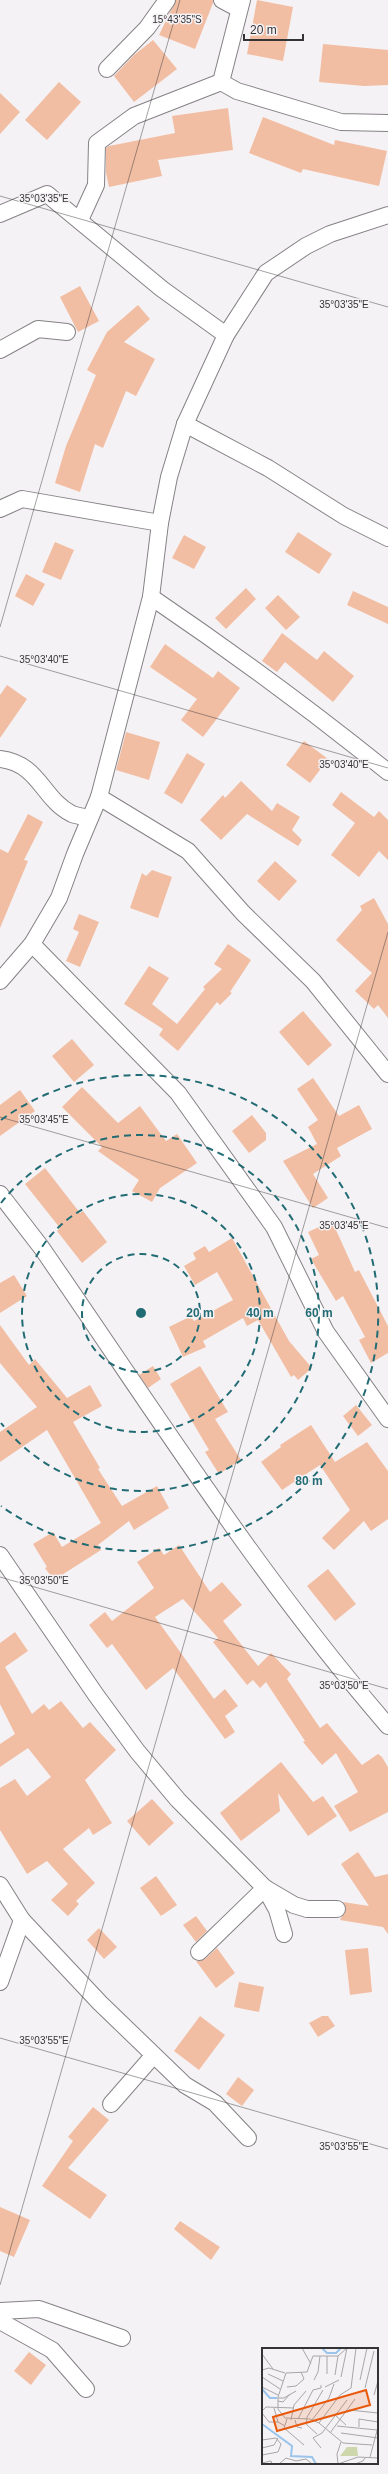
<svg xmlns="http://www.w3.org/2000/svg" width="388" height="2474" viewBox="0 0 388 2474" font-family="Helvetica,sans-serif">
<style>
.building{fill:#f2bea3}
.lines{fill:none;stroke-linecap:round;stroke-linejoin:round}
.minor-casing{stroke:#858285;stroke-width:18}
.minor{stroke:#fff;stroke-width:16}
.ticks{fill:none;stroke:#353435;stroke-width:1;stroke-opacity:0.45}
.ring{fill:none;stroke:#216c74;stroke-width:2;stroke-dasharray:7 5}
.inset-river{fill:none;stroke:#9ac4eb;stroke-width:2}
.inset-road{fill:none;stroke:#a8a6a8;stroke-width:1}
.view{fill:#e8590c;fill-opacity:0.15;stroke:#e8590c;stroke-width:2}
.inset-edge{fill:none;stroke:#353435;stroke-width:2}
.ticks-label{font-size:10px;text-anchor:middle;fill:#353435;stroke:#f5f2f5;stroke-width:3;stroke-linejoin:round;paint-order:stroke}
.centre{fill:#216c74;stroke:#f5f2f5;stroke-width:2}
.ring-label{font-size:12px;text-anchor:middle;font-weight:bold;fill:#216c74;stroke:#f5f2f5;stroke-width:3;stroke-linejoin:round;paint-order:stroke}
</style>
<rect width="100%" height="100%" fill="#f5f2f5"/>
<g class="building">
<polygon points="176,0 213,0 213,3 195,49 159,35"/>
<polygon points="257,0 293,7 283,61 247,54"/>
<polygon points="153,40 177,69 134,102 114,76 134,55"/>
<polygon points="323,44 388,50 388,85 364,86 319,82"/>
<polygon points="59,82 81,102 47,140 25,120"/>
<polygon points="0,93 20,112 0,134"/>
<polygon points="228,108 233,150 158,160 162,176 109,187 106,173 106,148 109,146 175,133 172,116"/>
<polygon points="263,117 334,145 335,140 387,151 379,186 303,169 301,173 249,153"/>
<polygon points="80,286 99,321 78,332 60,297"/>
<polygon points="138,305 150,319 124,342 155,359 136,396 126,391 103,448 95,444 80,492 55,483 66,446 96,375 87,370 107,332"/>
<polygon points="298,532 332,554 319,574 285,552"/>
<polygon points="184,535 206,547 194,569 172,558"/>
<polygon points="55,542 74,550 61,580 42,572"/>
<polygon points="26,574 45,584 33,606 15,596"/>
<polygon points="246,588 256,599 226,629 215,618"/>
<polygon points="353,591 388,607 388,624 347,605"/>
<polygon points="278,595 300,617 286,630 265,608"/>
<polygon points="282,633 317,660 324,651 354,676 333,702 285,662 277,672 262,661"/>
<polygon points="165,644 213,678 218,671 240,688 203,737 181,720 197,699 150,667"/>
<polygon points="7,685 27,699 0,738 0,695"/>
<polygon points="126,732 160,742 149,780 116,770"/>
<polygon points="304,741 328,759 310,783 286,765"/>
<polygon points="187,753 205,764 182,804 164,793"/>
<polygon points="241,781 272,811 277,803 300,817 292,830 302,840 298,846 247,814 221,840 200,820 223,795 225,798"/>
<polygon points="341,792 374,817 379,811 388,820 388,860 379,851 359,877 331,855 355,823 332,805"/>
<polygon points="28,814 43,822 24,860 28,861 0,928 0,849 8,853"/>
<polygon points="275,861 297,881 279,901 257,881"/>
<polygon points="152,870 172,877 158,918 130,908 142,873 146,876"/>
<polygon points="374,898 388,924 388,1018 378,1005 374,1009 355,991 372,973 336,940 362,910 360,906"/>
<polygon points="79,914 99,922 80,967 66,961 79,932 73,929"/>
<polygon points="228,944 251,960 230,992 232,993 220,1005 217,1002 178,1051 159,1035 163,1029 124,1004 149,966 169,978 152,1004 177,1024 205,989 203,987 222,969 214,964"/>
<polygon points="303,1011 332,1045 308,1066 279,1032"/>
<polygon points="72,1039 94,1065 74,1082 52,1056"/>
<polygon points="313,1078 339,1116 359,1105 372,1129 337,1148 341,1156 313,1174 328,1198 313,1208 283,1161 317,1144 308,1127 318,1120 297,1089"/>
<polygon points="82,1087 118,1123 140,1106 166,1141 177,1134 197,1163 160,1188 152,1202 132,1191 139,1180 98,1151 102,1147 62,1107"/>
<polygon points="20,1090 35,1111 0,1136 0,1105"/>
<polygon points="252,1115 266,1133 266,1140 249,1153 232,1131"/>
<polygon points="45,1168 80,1213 83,1211 107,1242 82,1263 57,1231 60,1228 25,1184"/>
<polygon points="332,1221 355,1272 359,1270 388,1326 388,1353 371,1363 359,1340 365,1337 343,1296 336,1301 311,1259 319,1255 308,1232"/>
<polygon points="232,1238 289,1341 312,1368 298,1380 294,1375 291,1377 258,1320 247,1326 243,1318 203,1341 206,1347 183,1357 169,1327 191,1316 194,1321 233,1300 217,1272 195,1285 184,1266 196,1259 193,1253 205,1246 209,1252"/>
<polygon points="14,1275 27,1296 0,1313 0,1283"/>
<polygon points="0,1325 29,1365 35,1359 67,1398 90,1385 102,1406 73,1422 100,1468 98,1469 122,1506 157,1486 169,1508 134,1530 129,1521 98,1545 101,1550 54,1580 45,1568 47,1567 33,1544 53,1532 62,1547 101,1523 47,1430 0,1462 0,1432 37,1407 0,1363"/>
<polygon points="153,1366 161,1379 148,1388 139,1375"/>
<polygon points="200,1366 228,1412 215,1419 241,1460 219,1474 205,1452 209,1450 170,1384"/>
<polygon points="356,1405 372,1425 358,1436 343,1416"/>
<polygon points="311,1425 335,1462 367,1442 388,1471 388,1519 371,1531 364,1521 334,1550 322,1538 350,1510 320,1465 282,1490 261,1462 281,1447 280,1445"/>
<polygon points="179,1545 210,1592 222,1582 242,1605 223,1621 258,1666 271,1653 291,1674 287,1679 320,1728 327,1723 362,1765 378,1754 382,1757 388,1767 388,1812 350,1832 334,1806 358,1792 336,1753 322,1765 303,1742 305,1741 266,1682 260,1688 253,1680 247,1685 213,1642 218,1638 183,1599 155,1617 214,1699 225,1689 238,1706 225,1716 235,1732 225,1739 173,1668 146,1690 112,1644 107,1648 89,1625 105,1612 112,1621 154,1588 137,1562 159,1548 164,1555"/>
<polygon points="328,1569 356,1604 335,1621 307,1586"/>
<polygon points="15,1632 28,1651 5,1667 32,1714 44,1704 49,1710 61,1701 83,1728 90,1722 116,1750 85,1780 112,1823 93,1835 89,1828 63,1849 95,1883 76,1901 79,1904 68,1916 51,1900 68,1884 47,1861 27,1874 0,1830 0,1788 15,1779 27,1796 51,1777 28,1748 0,1767 0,1744 15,1734 0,1704 0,1643"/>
<polygon points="281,1762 313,1802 323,1796 337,1816 308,1836 278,1793 280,1811 241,1841 220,1813"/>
<polygon points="152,1799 174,1823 149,1846 127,1821"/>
<polygon points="358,1852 375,1877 388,1874 388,1934 383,1927 340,1920 346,1909 343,1902 369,1906 341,1864"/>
<polygon points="156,1876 177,1905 161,1916 140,1888"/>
<polygon points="196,1916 207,1931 196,1942 183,1925"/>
<polygon points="99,1928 117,1947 104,1959 87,1940"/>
<polygon points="217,1948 235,1973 216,1988 196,1961 205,1959"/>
<polygon points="368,1948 372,1992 350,1995 345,1950"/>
<polygon points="239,1982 264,1987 259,2012 234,2007"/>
<polygon points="200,2016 225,2035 199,2070 174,2051"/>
<polygon points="322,2016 328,2016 335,2026 318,2037 309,2023"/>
<polygon points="238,2077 254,2090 242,2106 226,2094"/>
<polygon points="93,2107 109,2120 68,2168 107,2195 90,2219 42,2186 73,2141 68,2137"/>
<polygon points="0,2207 30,2220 14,2257 0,2251"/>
<polygon points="180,2221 220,2247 211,2260 174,2229"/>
<polygon points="29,2352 46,2365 31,2385 14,2371"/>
</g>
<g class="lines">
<defs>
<g id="minor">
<polyline points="222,0 239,9"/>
<polyline points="107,69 147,28 167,0"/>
<polyline points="221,82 242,0"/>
<polyline points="0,214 47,194 162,289 226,335"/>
<polyline points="80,220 96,185 97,143 134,116 221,82 237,91 341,122 388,123"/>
<polyline points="0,350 38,329 67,332"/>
<polyline points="185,424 268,468 344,516 388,538"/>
<polyline points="0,509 22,499 160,523"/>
<path d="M151,597C232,652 311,710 388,772"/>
<path d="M0,759C40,764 41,798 72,814C77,816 85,817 90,818"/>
<polyline points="99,797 188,851 243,913 313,981 388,1074"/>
<polyline points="32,944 178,1093 274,1227 326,1332 388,1419"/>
<polyline points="0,981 32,944 59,898 75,854 99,797 151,597 160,523 169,477 185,424 226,335 266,273 306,246 330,234 388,215"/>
<path d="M0,1194L41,1247C153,1409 259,1577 388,1726"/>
<polyline points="0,1555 96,1695 137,1751 178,1800 265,1888 277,1910 284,1934"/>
<polyline points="0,1885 22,1920 100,2003 185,2085 215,2103 248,2138"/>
<polyline points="265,1888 294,1905 307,1909 337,1909"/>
<polyline points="199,1952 265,1888"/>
<polyline points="0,1982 22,1920"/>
<polyline points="111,2104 153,2056"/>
<polyline points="0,2311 39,2309 122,2338"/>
<polyline points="0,2321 52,2350 86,2389"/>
</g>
</defs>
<use href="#minor" class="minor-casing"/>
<use href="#minor" class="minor"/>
</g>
<path class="ticks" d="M0,196L388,307M0,627L180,0M0,656L388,768M0,1117L388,1228M0,1577L388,1689M0,2038L388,2149M0,2285L388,932"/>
<g class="ring">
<circle cx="141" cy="1313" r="59"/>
<circle cx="141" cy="1313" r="119"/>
<path d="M1 1203A178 178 0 1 1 1 1423"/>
<path d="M1 1120A238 238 0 1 1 1 1506"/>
</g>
<g transform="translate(262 2348)">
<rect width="116" height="116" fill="#f5f2f5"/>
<path d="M85,99H95L96,108H78Z" fill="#ced7ab"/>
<path class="inset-river" d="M60,0L65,5H74L79,0M0,41L8,50H15M0,76L30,98L29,108L50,109L54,116"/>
<path class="inset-road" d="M40,0L49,16M85,0L76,8H51L45,24L24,25L16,49V61L23,70L48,71L57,75L81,95L110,97M0,6L11,21M0,22L7,20L23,25M6,26L21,33M65,26V8M73,27L76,8M0,29L18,41M79,29L85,0M52,32L56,24L58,8M98,32L105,0M0,39L16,47M25,39L34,38L42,31L39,24M63,39L77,32M103,40L112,3M112,47L116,33M16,50H22L34,43M16,53L21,54L28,46M12,60L16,74L23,78M87,62L116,65M0,63L4,59L32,60M0,65L7,74H16M73,67L84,77M25,71L22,80L42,97M36,71L51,42L59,40V37M44,71L61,42M45,71L44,76L55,86M29,72L32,57L44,43M33,72L35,79L40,80M50,72L67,50L72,36M57,75L78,47L89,40L94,0M75,78L115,82M97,79V71L116,74M68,85L93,51M79,85L116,90M0,92L14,90L19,96L16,104L0,107M0,100L12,97L16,90M59,100L51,90L60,85L85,52M108,109L116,79M0,115L9,113L10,116M17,116L24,110L34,113L44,111L50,116M76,116L75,106L79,94M76,116L96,109L116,110M93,116L101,113L103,110"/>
<path class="view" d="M104,42L108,57L15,83L11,69Z"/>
<rect width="116" height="116" class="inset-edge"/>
</g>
<g class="ticks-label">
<text x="177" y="23">15°43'35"S</text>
<text x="44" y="202">35°03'35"E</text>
<text x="344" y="308">35°03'35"E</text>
<text x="44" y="663">35°03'40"E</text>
<text x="344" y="768">35°03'40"E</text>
<text x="44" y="1123">35°03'45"E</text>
<text x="344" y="1229">35°03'45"E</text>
<text x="44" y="1584">35°03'50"E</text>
<text x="344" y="1689">35°03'50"E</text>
<text x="44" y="2044">35°03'55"E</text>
<text x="344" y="2150">35°03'55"E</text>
</g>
<circle cx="141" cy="1313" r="6" class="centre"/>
<g class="ring-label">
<text x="200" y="1317">20 m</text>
<text x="260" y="1317">40 m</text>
<text x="319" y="1317">60 m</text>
<text x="309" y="1485">80 m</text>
</g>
<path d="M244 34v6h59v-6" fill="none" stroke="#353435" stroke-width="2"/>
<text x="250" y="34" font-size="12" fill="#353435" stroke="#f5f2f5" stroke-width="3" paint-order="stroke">20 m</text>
</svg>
